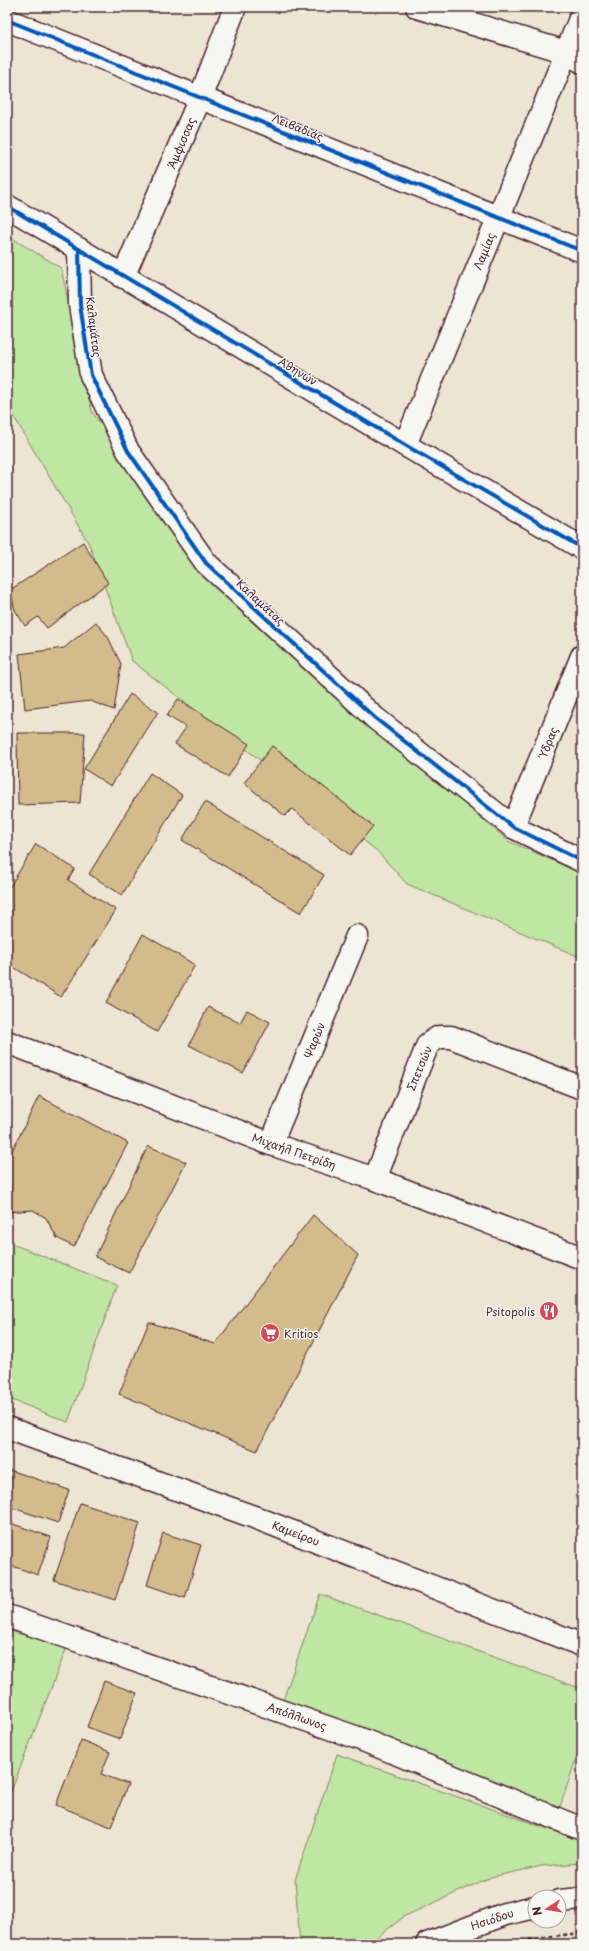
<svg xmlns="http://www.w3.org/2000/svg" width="589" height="1951" viewBox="0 0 589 1951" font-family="'Playpen Sans',sans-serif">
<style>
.green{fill:#bfe6a2;stroke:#848266}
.building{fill:#d3bc8b;stroke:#4a1f2b}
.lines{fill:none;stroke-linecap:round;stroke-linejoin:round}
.street-casing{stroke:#4a1f2b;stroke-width:25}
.secondary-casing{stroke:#4a1f2b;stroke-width:25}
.path{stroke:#4a1f2b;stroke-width:2.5;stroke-dasharray:4 3;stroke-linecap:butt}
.street{stroke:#f6f6f2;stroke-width:22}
.secondary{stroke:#f6f6f2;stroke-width:22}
.cycleway-casing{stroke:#f6f6f2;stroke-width:6}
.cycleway{stroke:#0057b8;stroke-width:4}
.labels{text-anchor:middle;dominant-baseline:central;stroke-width:3;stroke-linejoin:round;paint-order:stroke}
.street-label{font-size:11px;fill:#4a1f2b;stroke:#f6f6f2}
.poi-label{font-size:11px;fill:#4a1f2b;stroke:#f6f6f2;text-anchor:end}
</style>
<rect width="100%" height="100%" fill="#ece5d3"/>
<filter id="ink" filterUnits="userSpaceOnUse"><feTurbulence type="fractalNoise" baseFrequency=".025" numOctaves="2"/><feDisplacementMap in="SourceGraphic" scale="8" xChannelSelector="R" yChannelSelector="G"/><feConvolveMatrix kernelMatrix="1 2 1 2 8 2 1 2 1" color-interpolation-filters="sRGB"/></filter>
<g filter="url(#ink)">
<g class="green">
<polygon points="7,235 61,268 92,412 221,593 508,841 582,873 582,958 407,884 376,850 132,661 89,544 7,405"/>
<polygon points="7,1242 117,1285 68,1422 7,1398"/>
<polygon points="320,1594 582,1689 582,1741 559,1810 281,1706"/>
<polygon points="7,1630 67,1647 7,1802"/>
<polygon points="337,1754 582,1841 582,1863 542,1866 491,1877 405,1916 368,1944 300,1944 295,1880"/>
</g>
<g class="building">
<polygon points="83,542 108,583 47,628 38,617 25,626 15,610 10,590"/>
<polygon points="96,622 108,637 121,664 114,710 90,701 25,709 19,654 64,648"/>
<polygon points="130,694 158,712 111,786 84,769"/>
<polygon points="178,699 249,744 228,777 175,744 186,727 167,716"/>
<polygon points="17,733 85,733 80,803 18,805"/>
<polygon points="272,746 373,826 350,855 292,809 285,816 244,783"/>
<polygon points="150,773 182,795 122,895 89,874"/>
<polygon points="205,802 324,875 301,913 182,840"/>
<polygon points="36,844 75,869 68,880 116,910 61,997 7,963 7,891"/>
<polygon points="143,934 195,965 157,1032 106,1003"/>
<polygon points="208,1007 240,1023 247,1010 270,1022 243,1073 189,1045"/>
<polygon points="39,1096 128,1143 74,1247 57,1238 46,1218 33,1210 7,1212 7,1161"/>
<polygon points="148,1146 186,1162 129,1273 95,1257"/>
<polygon points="313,1215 358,1255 257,1451 119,1394 149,1322 215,1344"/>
<polygon points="7,1469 69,1490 58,1523 7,1506"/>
<polygon points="80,1503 140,1523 115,1600 54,1580"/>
<polygon points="7,1522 51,1537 38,1575 7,1564"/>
<polygon points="163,1533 201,1545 185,1598 147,1585"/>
<polygon points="104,1681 137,1693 120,1739 87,1727"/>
<polygon points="81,1740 110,1752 101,1774 128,1784 111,1827 56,1805"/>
</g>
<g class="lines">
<defs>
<g id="street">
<polyline points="417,7 566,52 582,62"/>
<polyline points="7,20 582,251"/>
<polyline points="7,206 405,445 582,548"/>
<polyline points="79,249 80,305 91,375 128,451 206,563 375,718 513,827 582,861"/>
<polyline points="123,277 200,98 235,7"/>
<polyline points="405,445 582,14"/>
<polyline points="513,827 582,656"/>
<polyline points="271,1144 357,936"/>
<polyline points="375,1179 428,1044 439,1037 451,1037 582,1088"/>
<polyline points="7,1428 254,1517 582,1645"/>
<polyline points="7,1616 358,1738 582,1829"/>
</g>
<g id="secondary">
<polyline points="7,1042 271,1144 375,1179 582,1258"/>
<polyline points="559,1901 582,1899"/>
<polyline points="427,1944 505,1914 535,1907"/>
</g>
</defs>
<use href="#street" class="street-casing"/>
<use href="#secondary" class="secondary-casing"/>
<polyline class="path" points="508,1944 545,1937 582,1933"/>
<use href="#street" class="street"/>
<use href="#secondary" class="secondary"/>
<defs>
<g id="cycleway">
<polyline points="7,20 582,251"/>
<polyline points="7,206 405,445 582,548"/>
<polyline points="79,249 80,305 91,375 128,451 206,563 375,718 513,827 582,861"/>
</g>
</defs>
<use href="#cycleway" class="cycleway-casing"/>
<use href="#cycleway" class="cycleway"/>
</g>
</g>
<defs>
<symbol id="restaurant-disc" viewBox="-11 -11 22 22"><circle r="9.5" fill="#d1495b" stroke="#f6f6f2"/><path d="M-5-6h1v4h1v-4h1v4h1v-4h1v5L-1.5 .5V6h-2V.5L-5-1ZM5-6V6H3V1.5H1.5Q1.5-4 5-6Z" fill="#fff"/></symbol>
<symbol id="supermarket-disc" viewBox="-11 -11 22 22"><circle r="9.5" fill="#d1495b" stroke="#f6f6f2"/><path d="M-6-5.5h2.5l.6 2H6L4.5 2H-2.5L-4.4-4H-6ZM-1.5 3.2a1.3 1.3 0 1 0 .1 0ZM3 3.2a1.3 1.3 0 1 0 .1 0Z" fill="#fff"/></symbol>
</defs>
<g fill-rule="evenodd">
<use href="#restaurant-disc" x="538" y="1300" width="22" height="22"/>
<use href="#supermarket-disc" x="259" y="1322" width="22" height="22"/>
</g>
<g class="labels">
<g class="street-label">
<text transform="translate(298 127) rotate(22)">Λειβαδιάς</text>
<text transform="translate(181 143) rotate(-67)">Άμφισσας</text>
<text transform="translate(484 251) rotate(-68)">Λαμίας</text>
<text transform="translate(94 327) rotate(83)">Καλαμάτας</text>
<text transform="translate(298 371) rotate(31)">Αθηνών</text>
<text transform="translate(261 602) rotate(43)">Καλαμάτας</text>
<text transform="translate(548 742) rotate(-68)">Ύδρας</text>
<text transform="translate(314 1040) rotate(-68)">Ψαρών</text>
<text transform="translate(419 1068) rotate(-67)">Σπετσών</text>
<text transform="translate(294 1151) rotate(19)">Μιχαήλ Πετρίδη</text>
<text transform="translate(296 1533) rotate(21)">Καμείρου</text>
<text transform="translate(297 1716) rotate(19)">Απόλλωνος</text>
<text transform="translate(492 1919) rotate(-18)">Ησιόδου</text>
</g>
<g class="poi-label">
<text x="535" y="1311">Psitopolis</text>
<text x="284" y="1333" text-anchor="start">Kritios</text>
</g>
</g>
<rect width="589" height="1951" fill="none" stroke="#f6f6f2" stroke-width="24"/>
<rect x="12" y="12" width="565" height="1927" fill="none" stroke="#4a1f2b" stroke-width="1.5" filter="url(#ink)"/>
<g transform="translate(547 1909) rotate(258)"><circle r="19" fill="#f6f6f2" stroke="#b1a0a2"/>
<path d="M0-3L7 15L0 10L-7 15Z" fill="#d1495b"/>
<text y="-6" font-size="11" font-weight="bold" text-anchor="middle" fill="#4a1f2b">N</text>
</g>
</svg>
